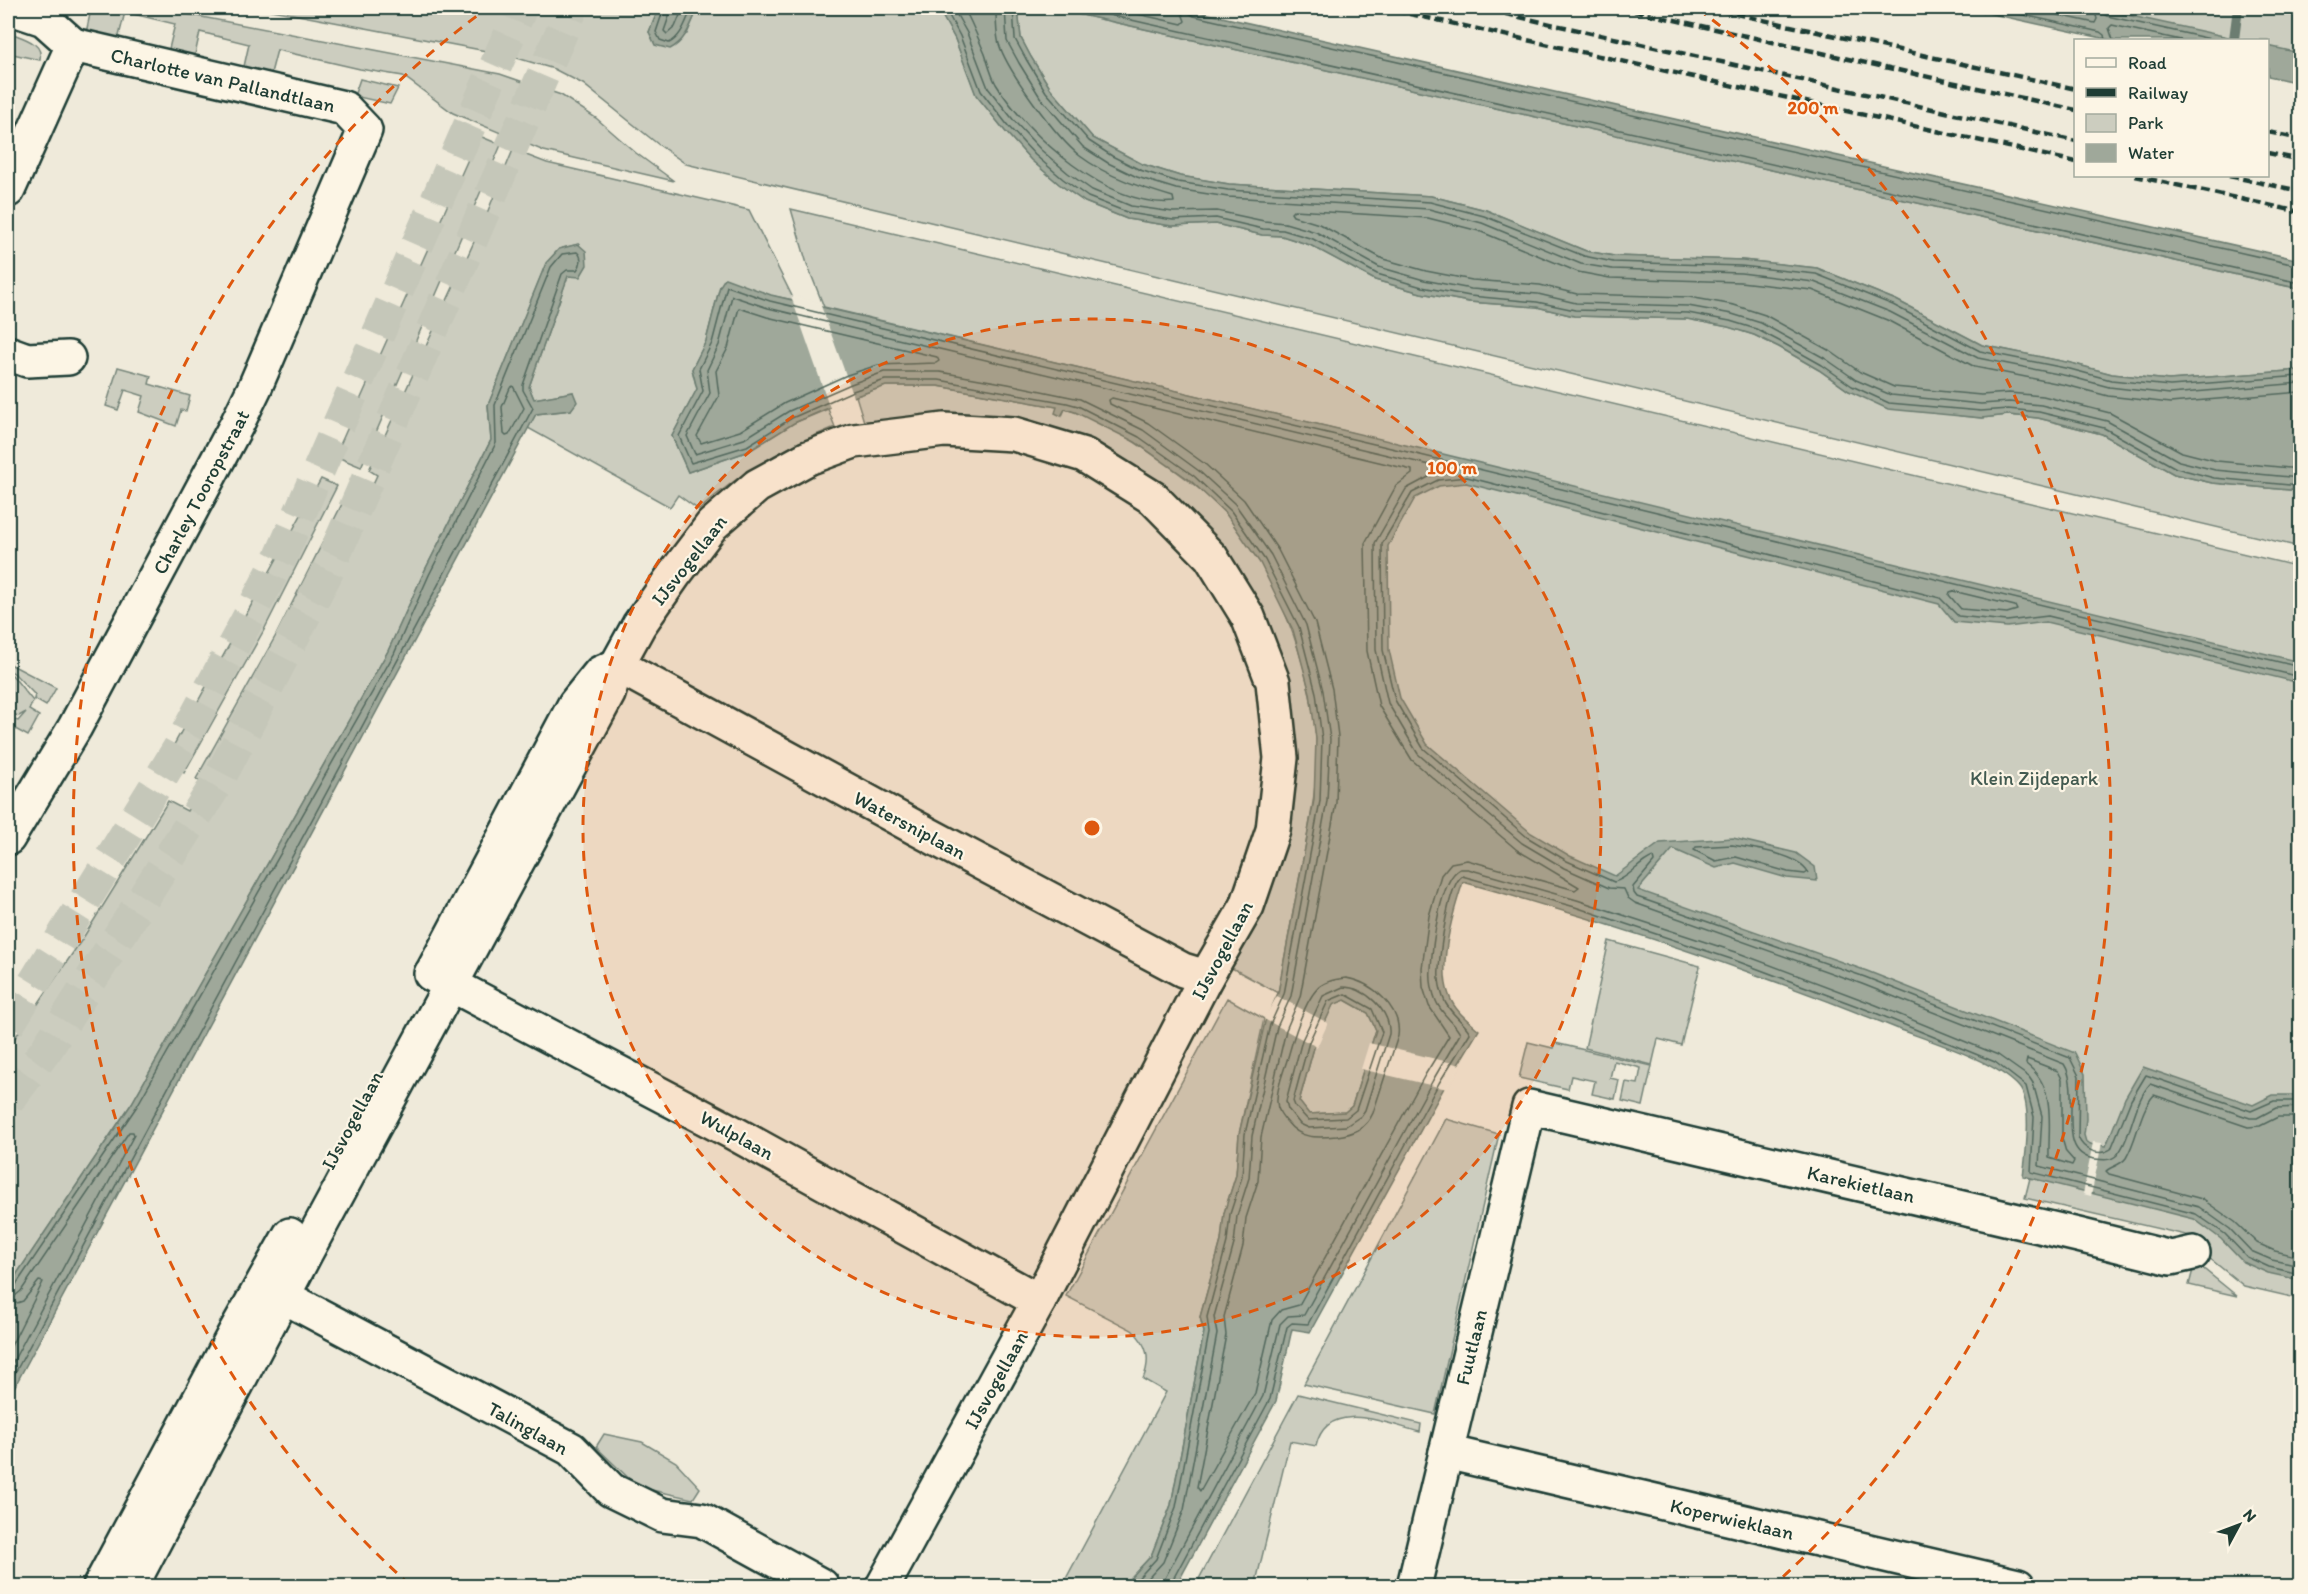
<svg xmlns="http://www.w3.org/2000/svg" width="2308" height="1594" viewBox="0 0 2308 1594" font-family="Itim,sans-serif">
<style>
.green{fill:#cccdbf;stroke:#76857a;stroke-width:1.5}
.water{fill:#9fa89a;stroke:#6c7d71;stroke-width:1.5;fill-rule:evenodd}
.pier{fill:#efeada}
.lines{fill:none;stroke-linecap:round;stroke-linejoin:round}
.shore{stroke:#52685d;stroke-width:1.5}
.stream{stroke:#6c7d71;stroke-width:10}
.primary-tunnel{stroke:#c5c7b9;stroke-width:33;stroke-dasharray:33 16;stroke-linecap:butt}
.minor-casing{stroke:#1f3d34;stroke-width:38}
.minor{stroke:#fcf5e5;stroke-width:33}
.rail{stroke:#1f3d34;stroke-width:4.5;stroke-dasharray:9 4.5;stroke-linecap:butt}
.ring{fill:none;stroke:#de580e;stroke-width:3;stroke-dasharray:10 8}
.labels{text-anchor:middle;dominant-baseline:central;stroke-width:4.5;stroke-linejoin:round;paint-order:stroke}
.street-label{font-size:20px;fill:#1f3d34;stroke:#fcf5e5}
.park-label{font-size:20px;fill:#425a50;stroke:#fcf5e5}
.centre{fill:#de580e;stroke:#fcf5e5;stroke-width:3}
.ring-label{font-size:18px;text-anchor:middle;font-weight:bold;fill:#de580e;stroke:#fcf5e5;stroke-width:4.5;stroke-linejoin:round;paint-order:stroke}
</style>
<rect width="100%" height="100%" fill="#efeada"/>
<filter id="ink" filterUnits="userSpaceOnUse"><feTurbulence type="fractalNoise" baseFrequency=".0167" numOctaves="2"/><feDisplacementMap in="SourceGraphic" scale="12" xChannelSelector="R" yChannelSelector="G"/><feConvolveMatrix kernelMatrix="1 2 1 2 8 2 1 2 1" color-interpolation-filters="sRGB"/></filter>
<g filter="url(#ink)">
<g class="green">
<polygon points="96,8 155,8 500,74 561,95 596,118 636,153 674,181 544,151 453,113 403,76 360,69 277,50 270,77 243,71 249,44 200,32 194,59 168,53 175,24 125,12 118,40 86,33 90,14"/>
<polygon points="261,8 659,8 649,32 687,34 698,8 938,8 955,39 976,94 1005,131 1031,160 1059,184 1085,202 1127,219 1172,226 1216,224 1262,235 1282,236 1310,245 1375,280 1421,293 1469,302 1537,307 1574,316 1687,319 1729,327 1754,335 1779,347 1819,370 1849,391 1961,416 1982,418 2008,415 2038,418 2102,434 2174,474 2212,483 2300,491 2300,547 686,164 659,145 583,84 554,69 507,55"/>
<polygon points="1022,8 1051,8 2300,289 2300,370 2169,380 2112,374 2071,363 1982,345 1896,300 1817,268 1742,260 1614,256 1586,251 1486,210 1431,196 1229,184 1180,176 1142,164 1093,138 1050,88 1031,57 1021,38 1018,9"/>
<polygon points="2022,8 2300,8 2300,71 2268,64 2268,40 2166,40"/>
<path d="M8,32C22,38 44,42 40,60L8,53Z"/>
<polygon points="360,79 398,88 390,104 354,96"/>
<polygon points="458,127 501,145 361,467 335,456 469,157 466,144 456,133"/>
<path d="M513,150L547,163L749,210L794,300L720,286L706,341L692,369L697,389L672,436L688,472L749,451L794,423L828,409L835,427C784,447 740,472 699,510L678,495L670,507L528,428L536,414L571,410L573,392L534,399L529,387L579,244L559,249L546,264L488,405L491,440L424,572L388,651L132,1103L8,1287V1048L83,938L168,801L187,811L204,784L196,779L275,637L348,492L366,499L377,475L369,470L485,218Z"/>
<polygon points="791,209 2300,567 2300,1299 2244,1286 2198,1249 2199,1238 2025,1198 2030,1178 2039,1180 2065,1072 1520,874 1397,760 1354,433 824,307 807,264"/>
<polygon points="118,367 151,376 149,384 190,396 186,411 181,410 176,426 139,412 144,396 125,390 118,410 106,406"/>
<path d="M886,386H938L1057,407L1062,416L1065,409C1097,418 1129,437 1156,457C1181,474 1206,492 1226,514C1276,572 1310,662 1316,738C1319,780 1310,822 1302,864C1294,907 1286,950 1278,993L1230,967L1290,718L1178,504L956,415L913,417L865,425L856,396Z"/>
<polygon points="321,479 337,486 264,630 184,773 172,765 167,774 160,770"/>
<polygon points="8,663 56,688 46,706 34,699 35,695 14,673 8,670"/>
<polygon points="8,674 12,675 33,701 29,710 39,716 28,736 8,725 8,718 18,721 26,712 19,716 8,713"/>
<polygon points="1609,941 1700,966 1681,1045 1658,1039 1652,1065 1585,1048"/>
<path d="M1227,998L1264,1019L1239,1134L1236,1175L1224,1213L1221,1241L1200,1317L1204,1332L1171,1505L1151,1556L1123,1586H1062L1166,1392L1143,1379C1151,1359 1148,1345 1132,1330L1066,1296Z"/>
<polygon points="1345,1000 1368,1013 1376,1030 1352,1106 1345,1112 1309,1114 1299,1102 1315,1044 1333,1004"/>
<polygon points="1528,1042 1553,1048 1555,1043 1652,1066 1643,1106 1622,1101 1626,1082 1638,1084 1641,1068 1614,1061 1610,1078 1619,1080 1615,1099 1592,1094 1595,1081 1571,1076 1568,1089 1519,1078"/>
<polygon points="1446,1119 1499,1134 1435,1414 1304,1384"/>
<polygon points="2195,1262 2237,1296 2189,1285"/>
<path d="M1298,1394L1421,1424L1420,1432C1388,1424 1327,1397 1316,1446L1290,1441L1255,1586H1205L1199,1579Z"/>
<polygon points="604,1434 642,1442 676,1462 700,1488 693,1499 638,1487 596,1447"/>
</g>
<g class="water">
<path d="M659,8H698C691,24 686,41 670,49L655,45L649,32Z"/>
<polygon points="938,8 1022,8 1018,9 1021,38 1031,57 1050,88 1093,138 1142,164 1180,176 1229,184 1431,196 1486,210 1586,251 1614,256 1742,260 1817,268 1896,300 1982,345 2071,363 2112,374 2169,380 2300,370 2300,491 2212,483 2174,474 2102,434 2038,418 2008,415 1982,418 1888,409 1849,391 1819,370 1779,347 1754,335 1728,327 1687,319 1574,316 1537,307 1469,302 1421,293 1375,280 1310,245 1282,236 1262,235 1216,224 1172,226 1127,219 1085,202 1059,184 1031,160 1005,131 976,95 955,39"/>
<polygon points="1051,8 1182,8 2300,260 2300,289"/>
<polygon points="1965,8 2095,8 2242,40 2111,40"/>
<polygon points="2268,46 2300,53 2300,83 2268,76"/>
<polygon points="578,244 586,251 587,265 580,277 568,276 529,387 534,399 573,392 577,402 571,410 536,414 8,1399 8,1287 132,1103 388,651 424,572 491,440 488,405 546,263 559,249"/>
<path d="M725,278L771,295L1414,447L2300,662V683L2046,622L2007,627L1954,622L1939,604L1466,483L1439,486L1415,498L1388,546L1389,650L1400,698L1427,744L1531,833L1570,856L1615,876L1660,843L1733,838L1796,853L1815,867L1817,881L1787,878L1735,863L1716,868L1673,849L1638,890L1867,971L2075,1053L2085,1074L2086,1119L2084,1135L2086,1142L2093,1145L2106,1146L2125,1098L2143,1067L2253,1105L2273,1095H2295L2300,1090V1280L2268,1273L2243,1262L2221,1239L2194,1219L2023,1176C2026,1155 2033,1103 2019,1087C1997,1062 1934,1042 1901,1030C1758,972 1612,923 1463,882C1453,912 1437,965 1449,995C1454,1010 1467,1020 1479,1030L1445,1086L1310,1332L1292,1329L1276,1401L1176,1586H1123L1151,1556L1171,1505L1204,1332L1200,1317L1221,1241L1224,1213L1236,1175L1239,1134L1265,1022L1278,993L1314,800L1316,739L1310,693L1293,630L1260,563L1226,514L1191,481L1135,442L1075,412L1065,409L1061,416L1055,413L1057,407L938,386H886L856,396L794,423L749,451L688,472L672,436L697,389L692,369L706,341L720,286ZM1345,1000L1368,1013L1376,1030L1352,1106L1345,1112L1309,1114L1299,1101L1315,1044L1333,1005Z"/>
</g>
<g class="pier">
<polygon points="791,296 820,303 855,400 831,411"/>
<polygon points="1277,996 1328,1023 1317,1047 1264,1019"/>
<polygon points="1369,1043 1461,1065 1447,1089 1361,1069"/>
<polygon points="2093,1142 2102,1143 2091,1196 2083,1194"/>
</g>
<g class="lines">
<g class="shore">
<path d="M664,8L656,32L660,40L669,43C682,37 686,20 692,8"/>
<polyline points="672,8 664,31 667,34 675,27 683,8"/>
<polyline points="945,8 960,36 981,91 1009,127 1035,155 1063,179 1088,197 1129,213 1173,220 1216,218 1263,229 1283,230 1313,239 1377,274 1422,287 1470,296 1537,302 1575,310 1688,313 1730,321 1756,329 1781,342 1822,365 1852,386 1889,403 1981,411 2008,409 2039,412 2104,428 2176,468 2214,478 2300,486"/>
<polyline points="953,8 967,33 988,88 1015,122 1041,150 1068,173 1092,190 1131,206 1173,212 1217,211 1264,221 1285,223 1316,232 1379,267 1424,280 1471,289 1538,294 1576,303 1688,306 1732,314 1761,323 1826,359 1856,380 1891,395 1981,404 2009,402 2041,405 2107,421 2179,461 2215,470 2300,478"/>
<path d="M964,8C972,23 978,38 985,54C988,63 991,75 996,84C1028,136 1109,208 1174,202L1173,197C1140,187 1108,177 1080,156C1057,138 1008,72 999,44C996,34 996,19 996,8"/>
<polyline points="1005,8 1007,41 1019,63 1040,97 1083,147 1108,163 1137,177 1176,189 1228,197 1429,209 1482,223 1581,264 1612,269 1741,273 1814,282 1890,312 1978,358 2068,376 2109,387 2170,394 2300,383"/>
<polyline points="1013,8 1015,39 1026,59 1046,92 1089,141 1112,156 1140,170 1178,182 1228,190 1430,202 1484,216 1584,256 1613,262 1741,266 1816,274 1893,305 1980,351 2070,369 2111,380 2170,386 2300,376"/>
<polyline points="1078,8 2300,283"/>
<polyline points="1111,8 1182,24 1185,21 1180,8"/>
<polyline points="1188,8 1189,13 1194,16 2300,266"/>
<polyline points="1992,8 2100,32 2104,35 2105,40"/>
<polyline points="2026,8 2095,23 2097,19 2094,8"/>
<polyline points="2101,8 2102,13 2107,16 2215,40"/>
<polyline points="2113,40 2109,28 2112,25 2181,40"/>
<polygon points="739,308 767,317 937,357 939,361 936,363 878,365 847,375 785,403 740,431 701,443 697,436 719,396 716,371 728,348"/>
<polygon points="513,386 524,408 509,435 506,436 504,434 502,407 510,388"/>
<polyline points="2300,392 2170,403 2108,396 2066,385 1975,367 1887,320 1812,290 1740,282 1610,278 1578,272 1479,231 1428,218 1294,210 1291,213 1293,216 1319,224 1383,259 1426,271 1472,280 1540,285 1577,294 1689,297 1734,305 1765,315 1830,351 1860,372 1894,387 1981,395 2009,393 2043,396 2110,413 2182,452 2217,461 2300,469"/>
<polygon points="1112,398 1412,470 1412,474 1396,486 1365,543 1367,651 1379,706 1412,760 1517,850 1579,887 1575,890 1467,860 1451,863 1441,875 1429,916 1422,968 1423,987 1429,1006 1449,1036 1425,1075 1299,1305 1281,1310 1272,1320 1255,1393 1200,1491 1197,1487 1226,1335 1224,1317 1243,1246 1246,1218 1258,1181 1261,1137 1286,1030 1300,997 1336,803 1338,736 1332,689 1315,623 1278,550 1244,500 1205,464 1148,423 1110,404 1109,400"/>
<polygon points="1953,591 2015,606 2017,610 2007,613 1961,609 1949,595 1950,592"/>
<path d="M2300,677L2048,616L2007,621L1958,616L1940,598L1467,477L1438,480L1412,493L1382,544L1383,650L1395,700L1423,748L1527,837L1567,861L1614,882C1628,879 1639,862 1653,857L1654,862L1633,887L1634,893L1637,897L1865,977L2070,1058L2079,1076L2078,1137C2083,1150 2099,1157 2111,1149L2131,1100L2146,1075L2251,1111L2274,1101H2295L2300,1098"/>
<path d="M1732,845C1751,848 1799,854 1808,872L1805,874L1788,872L1736,857L1716,861L1694,850L1696,847Z"/>
<path d="M1346,978C1372,982 1402,1008 1398,1036L1373,1113C1366,1129 1353,1134 1337,1136C1316,1138 1300,1139 1287,1122C1282,1116 1277,1110 1277,1102C1276,1088 1284,1071 1288,1057C1293,1039 1304,1003 1317,989C1323,982 1336,979 1346,978Z"/>
<path d="M1343,987C1365,987 1391,1011 1389,1034L1365,1110L1361,1116L1346,1126L1309,1128L1300,1124L1288,1109L1286,1101L1302,1040L1323,996Z"/>
<polygon points="1345,994 1372,1009 1382,1032 1356,1110 1346,1118 1308,1120 1295,1106 1293,1101 1309,1042 1328,1001"/>
<path d="M2027,1059L2058,1071L2062,1079V1138L2066,1152L2074,1161L2072,1165L2049,1158C2048,1124 2057,1087 2026,1064Z"/>
<path d="M2300,1117H2278L2260,1126L2248,1127L2154,1095C2139,1112 2138,1138 2126,1158C2121,1165 2112,1166 2106,1171L2109,1174L2202,1199L2235,1222L2257,1243L2275,1251L2300,1257"/>
<path d="M8,1289L15,1286L137,1106L394,654L429,575L496,443L495,405L551,267L562,254L577,252C583,257 581,265 577,270H567L562,274L523,385V390L533,408L8,1386"/>
<polyline points="8,1297 15,1296 21,1291 129,1132 133,1132 134,1135 8,1371"/>
<polyline points="8,1306 23,1301 39,1281 43,1282 8,1352"/>
<polyline points="1131,1586 1156,1559 1176,1507 1209,1333 1207,1317 1227,1242 1230,1214 1242,1177 1245,1134 1270,1025 1284,994 1320,801 1322,739 1316,693 1299,627 1265,560 1231,511 1194,476 1139,437 1078,406 1067,403 939,380 885,380 853,391 792,418 747,446 691,463 679,436 703,391 699,369 712,343 727,286 770,301 853,321 1412,453 2300,667"/>
<path d="M1141,1586L1163,1562L1184,1510L1217,1334L1214,1317L1234,1244L1237,1216L1249,1178L1252,1136L1277,1027L1291,996L1327,801L1330,739L1323,691L1306,625L1271,555L1235,504L1199,471L1143,430L1080,399L1008,384L940,372H884L851,384L789,411L744,439L695,454L687,436L710,393L707,370L719,345L732,296L768,308L851,328L1438,467V472L1406,489L1375,543L1376,650L1388,703L1418,754L1522,843L1564,868L1609,888L1624,889L1628,898L1635,903L1862,984L2064,1064C2083,1093 2053,1154 2095,1159C2103,1160 2111,1161 2117,1155C2132,1137 2133,1103 2150,1084L2250,1118H2257L2276,1108L2300,1107"/>
<path d="M1163,1586L1165,1578L1263,1396L1280,1324L1288,1316L1304,1315L1433,1080L1460,1034C1456,1024 1441,1014 1436,1001C1432,991 1430,979 1431,969C1432,948 1440,878 1460,869H1468L1577,900L1736,952L1876,1005L1998,1055L2029,1077L2033,1083L2042,1116L2039,1166L2199,1207L2230,1229L2251,1251L2272,1260L2300,1266"/>
<path d="M1171,1586L1172,1581L1270,1399L1287,1327L1292,1323L1308,1324L1439,1083L1470,1033C1465,1022 1448,1013 1443,997C1440,988 1438,978 1439,969C1440,952 1448,885 1462,876L1575,907L1734,960L1873,1012L1995,1062L2026,1086L2034,1117L2031,1172L2196,1214L2225,1234L2247,1257L2269,1267L2300,1274"/>
</g>
<polyline class="stream" points="2234,39 2238,8"/>
<g class="primary-tunnel">
<polyline points="8,1025 179,748 281,556 521,8"/>
<polyline points="8,1101 46,1050 217,783 328,570 572,8"/>
</g>
<defs>
<g id="minor">
<polyline points="8,190 73,45 44,19 11,8"/>
<polyline points="8,353 27,360 68,358"/>
<polyline points="617,665 916,828 1183,970 1206,977"/>
<polyline points="8,838 75,727 237,424 255,387 365,130 344,108 73,45"/>
<polyline points="432,973 575,704 600,673 616,666"/>
<polyline points="431,974 732,1132 1039,1301"/>
<polyline points="264,1286 571,1449 611,1490 662,1515 702,1520 822,1586"/>
<polyline points="1446,1452 2018,1586"/>
<polyline points="100,1586 237,1329 290,1235"/>
<polyline points="131,1586 305,1254 608,694 617,665 639,625 674,575 712,525 757,486 808,458 854,441 944,430 1014,434 1084,455 1153,498 1211,557 1248,617 1273,682 1281,758 1273,830 1247,906 1206,977 1039,1301 883,1586"/>
<polyline points="1414,1586 1529,1107 2078,1235 2171,1258 2193,1253"/>
</g>
</defs>
<use href="#minor" class="minor-casing"/>
<use href="#minor" class="minor"/>
<g class="rail">
<polyline points="1383,8 2076,162"/>
<polyline points="1479,8 2076,141"/>
<polyline points="1621,8 2076,110"/>
<polyline points="1709,8 2076,89"/>
<polyline points="2268,132 2300,139"/>
<polyline points="2268,153 2300,160"/>
<polyline points="2135,176 2300,212"/>
<polyline points="2229,176 2300,191"/>
</g>
</g>
</g>
<circle cx="1092" cy="828" r="509" fill="#de580e" fill-opacity=".12"/>
<g class="ring">
<circle cx="1092" cy="828" r="509"/>
<path d="M410 1585A1019 1019 0 0 1 486 9M1698 9A1019 1019 0 0 1 1774 1585"/>
</g>
<g class="labels">
<g class="street-label">
<text transform="translate(223 80) rotate(13)">Charlotte van Pallandtlaan</text>
<text transform="translate(201 492) rotate(-62)">Charley Tooropstraat</text>
<text transform="translate(689 560) rotate(-52)">IJsvogellaan</text>
<text transform="translate(910 825) rotate(28)">Watersniplaan</text>
<text transform="translate(1222 950) rotate(-62)">IJsvogellaan</text>
<text transform="translate(352 1120) rotate(-62)">IJsvogellaan</text>
<text transform="translate(737 1135) rotate(29)">Wulplaan</text>
<text transform="translate(1861 1184) rotate(13)">Karekietlaan</text>
<text transform="translate(1471 1347) rotate(-76)">Fuutlaan</text>
<text transform="translate(996 1380) rotate(-61)">IJsvogellaan</text>
<text transform="translate(528 1428) rotate(29)">Talinglaan</text>
<text transform="translate(1732 1519) rotate(13)">Koperwieklaan</text>
</g>
<g class="park-label">
<text x="2034" y="778">Klein Zijdepark</text>
</g>
</g>
<circle cx="1092" cy="828" r="9" class="centre"/>
<g class="ring-label">
<text x="1813" y="114">200 m</text>
<text x="1452" y="474">100 m</text>
</g>
<rect width="2308" height="1594" fill="none" stroke="#fcf5e5" stroke-width="30"/>
<rect x="15" y="15" width="2278" height="1564" fill="none" stroke="#1f3d34" stroke-width="2" filter="url(#ink)"/>
<rect x="2074" y="39" width="195" height="138" fill="#fcf5e5" stroke="#a4ab9e" stroke-width="1.5"/>
<rect x="2086" y="58" width="30" height="9" fill="#fcf5e5" stroke="#a4ab9e" stroke-width="1.5"/>
<text x="2128" y="69" font-size="18" fill="#1f3d34">Road</text>
<rect x="2086" y="88" width="30" height="9" fill="#1f3d34" stroke="#a4ab9e" stroke-width="1.5"/>
<text x="2128" y="99" font-size="18" fill="#1f3d34">Railway</text>
<rect x="2086" y="114" width="30" height="18" fill="#cccdbf" stroke="#a4ab9e" stroke-width="1.5"/>
<text x="2128" y="129" font-size="18" fill="#1f3d34">Park</text>
<rect x="2086" y="144" width="30" height="18" fill="#9fa89a" stroke="#a4ab9e" stroke-width="1.5"/>
<text x="2128" y="159" font-size="18" fill="#1f3d34">Water</text>
<g transform="translate(2239 1525) rotate(49)" stroke="#fcf5e5" stroke-width="4.5" paint-order="stroke">
<path d="M0-4.5L10 22L0 15L-10 22Z" fill="#1f3d34"/>
<text y="-9" font-size="16" font-weight="bold" text-anchor="middle" fill="#1f3d34">N</text>
</g>
</svg>
